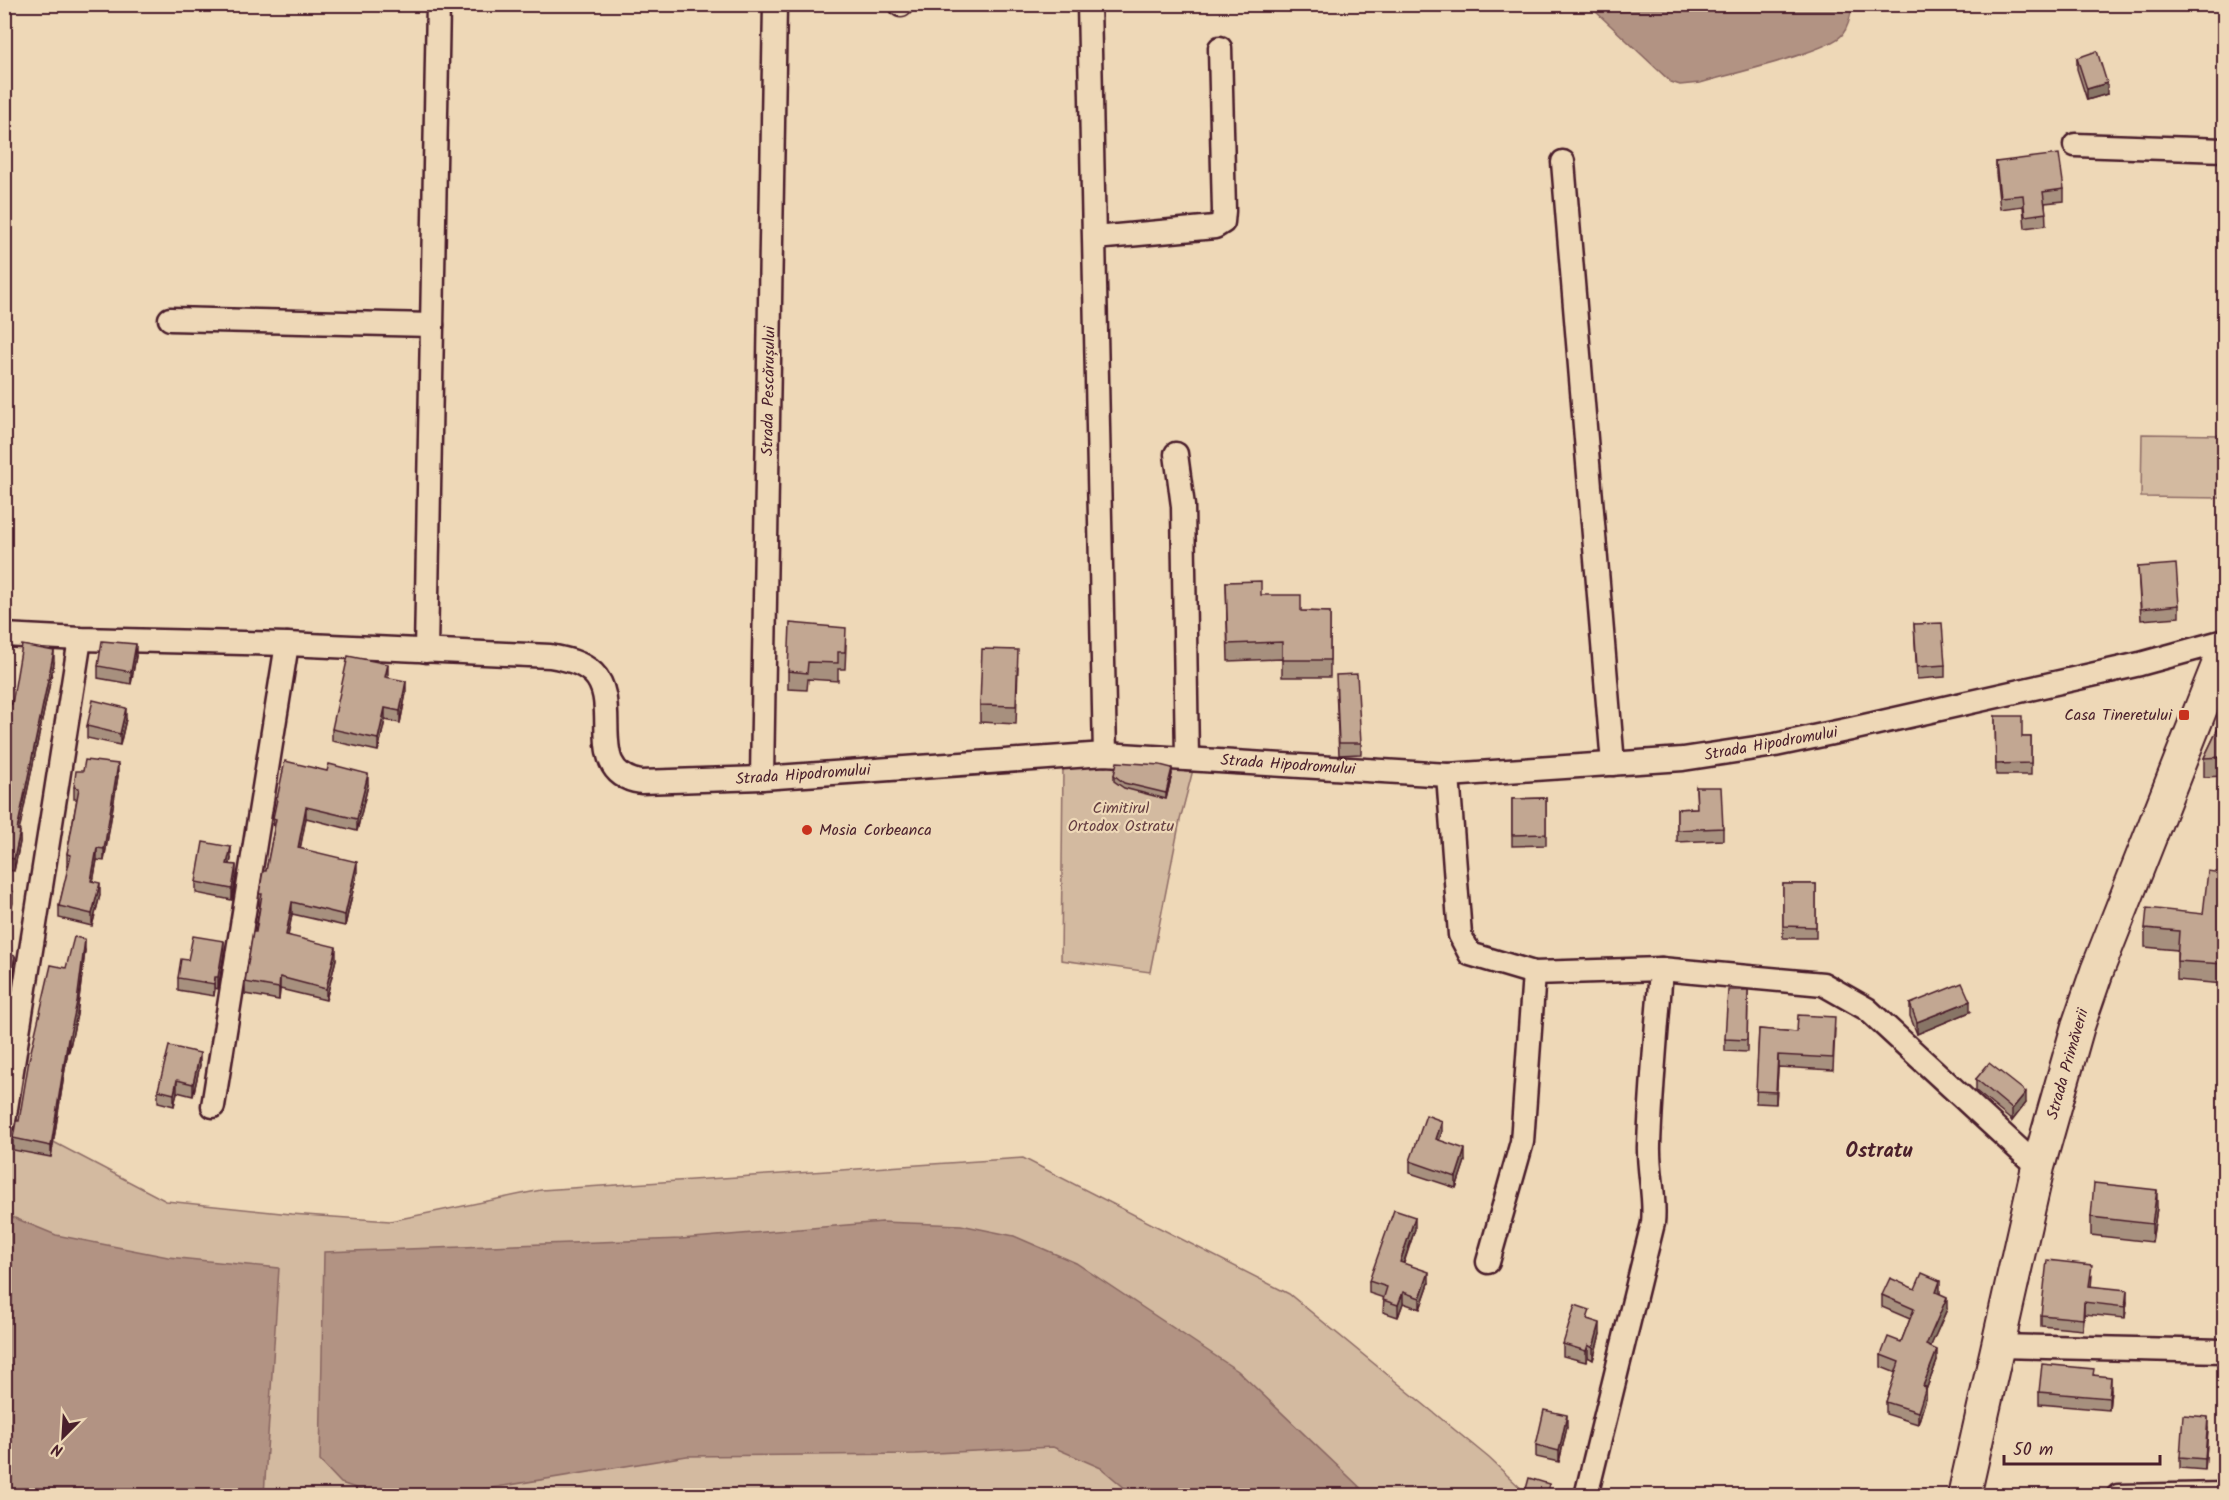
<svg xmlns="http://www.w3.org/2000/svg" width="2229" height="1500" viewBox="0 0 2229 1500" font-family="Kalam,sans-serif">
<style>
.green{fill:#d3baa0;stroke:#8e6c66;stroke-width:1.5}
.water{fill:#b29383;stroke:#886560;stroke-width:1.5}
.lines{fill:none;stroke-linecap:round;stroke-linejoin:round}
.minor-casing{stroke:#4a1f2b;stroke-width:27}
.secondary-casing{stroke:#4a1f2b;stroke-width:36}
.minor{stroke:#eed8b7;stroke-width:22}
.secondary{stroke:#eed8b7;stroke-width:32}
.wall{fill:#a7907e;stroke:#4a1f2b;stroke-width:1.5}
.shaded-wall{fill:#887566;stroke:#4a1f2b;stroke-width:1.5}
.building{fill:#c2a792;stroke:#4a1f2b;stroke-width:1.5}
.poi-dot{fill:#c8321e;stroke:#eed8b7;stroke-width:2}
.labels{text-anchor:middle;dominant-baseline:central;stroke-width:4.5;stroke-linejoin:round;paint-order:stroke}
.street-label{font-size:16px;fill:#4a1f2b;stroke:#eed8b7}
.poi-label{font-size:16px;fill:#4a1f2b;stroke:#eed8b7;text-anchor:end}
.park-label{font-size:16px;fill:#653e42;stroke:#eed8b7}
.quarter-label{font-size:20px;font-weight:bold;fill:#4a1f2b;stroke:#eed8b7}
</style>
<rect width="100%" height="100%" fill="#eed8b7"/>
<filter id="ink" filterUnits="userSpaceOnUse"><feTurbulence type="fractalNoise" baseFrequency=".0167" numOctaves="2"/><feDisplacementMap in="SourceGraphic" scale="12" xChannelSelector="R" yChannelSelector="G"/><feConvolveMatrix kernelMatrix="1 2 1 2 8 2 1 2 1" color-interpolation-filters="sRGB"/></filter>
<g filter="url(#ink)">
<g class="green">
<polygon points="2142,434 2224,435 2224,498 2141,497"/>
<polygon points="1112,759 1195,762 1180,820 1150,972 1061,960 1063,767"/>
<polygon points="4,1116 166,1201 291,1214 390,1221 541,1190 1023,1158 1289,1294 1489,1458 1528,1495 5,1495"/>
</g>
<g class="water">
<path d="M1594,5V4L1852,5C1851,14 1848,28 1842,35C1827,52 1727,75 1700,83L1680,85L1671,82L1595,11Z"/>
<polygon points="5,1214 56,1235 168,1257 279,1268 264,1495 68,1496 5,1488"/>
<polygon points="882,1222 961,1225 1014,1236 1076,1263 1238,1371 1368,1495 1133,1495 1101,1468 1053,1447 916,1454 687,1456 442,1496 373,1494 341,1483 320,1461 324,1252 681,1239"/>
</g>
<g class="lines">
<defs>
<g id="minor">
<polyline points="901,4 901,5"/>
<polyline points="1089,4 1105,754"/>
<polyline points="2075,145 2224,150"/>
<polyline points="1563,162 1613,764"/>
<polyline points="1095,238 1215,227 1223,222 1224,211 1220,48"/>
<polyline points="170,319 432,325"/>
<polyline points="1176,454 1183,506 1187,759"/>
<path d="M4,635L80,639L287,644L550,656C566,659 581,662 593,673C624,703 582,773 641,782L762,778L1105,754L1448,775L1683,759L1775,745L1851,729L2140,664L2224,641"/>
<polyline points="426,651 438,4"/>
<polyline points="1448,775 1460,935 1470,954 1534,973 1661,969 1823,984 1867,1009 2038,1167"/>
<polyline points="762,778 775,4"/>
<polyline points="213,1106 287,644"/>
<polyline points="4,1121 80,639"/>
<polyline points="1488,1262 1522,1142 1534,973"/>
<polyline points="1998,1346 2224,1351"/>
<path d="M1586,1496L1653,1223C1656,1197 1648,1172 1649,1145C1651,1087 1657,1028 1661,969"/>
<polyline points="2118,1496 2224,1494"/>
</g>
<polyline id="secondary" points="1964,1496 2038,1167 2078,1026 2097,971 2224,650"/>
</defs>
<use href="#minor" class="minor-casing"/>
<use href="#secondary" class="secondary-casing"/>
<use href="#minor" class="minor"/>
<use href="#secondary" class="secondary"/>
</g>
<g class="wall">
<polygon points="2077,58 2107,94 2087,100 2077,69"/>
<polygon points="1996,162 2064,189 2064,201 2045,203 2046,225 2025,228 2023,206 2000,209 1996,173"/>
<polygon points="2138,567 2179,605 2179,617 2141,620"/>
<polygon points="1226,582 1301,611 1330,612 1330,677 1282,677 1282,659 1228,661"/>
<polygon points="1914,624 1945,665 1945,677 1917,679"/>
<polygon points="846,645 845,669 838,669 838,681 808,679 807,690 788,689 788,671"/>
<polygon points="136,656 131,684 98,678 98,666"/>
<polygon points="54,663 19,830 20,842 14,871 4,869 4,723 12,704"/>
<polygon points="1018,668 1016,724 980,722 980,705"/>
<polygon points="387,677 406,693 400,723 385,720 378,751 332,741 332,729"/>
<polygon points="1336,687 1361,743 1361,754 1339,755"/>
<polygon points="1995,716 2022,737 2031,737 2031,775 1996,775"/>
<polygon points="2224,716 2224,776 2204,777 2204,758"/>
<polygon points="126,719 120,745 87,738 87,726"/>
<polygon points="1172,774 1166,799 1124,788 1114,781 1114,775"/>
<polygon points="118,776 104,861 97,860 93,881 100,895 92,926 59,918 59,906 69,866 67,866 67,854 77,799 74,799 74,787"/>
<polygon points="368,785 357,831 306,818 300,848 357,873 345,926 292,914 288,935 336,959 326,1000 280,989 279,1000 245,994 245,982 260,906 259,905 259,894 266,871 274,830 273,818"/>
<polygon points="1696,787 1723,828 1723,840 1677,842 1677,809 1697,808"/>
<polygon points="1546,798 1546,845 1512,846 1512,799"/>
<polygon points="2224,824 2224,924 2223,923 2221,942 2224,942 2224,984 2177,980 2177,950 2145,947 2145,928 2203,914 2221,873"/>
<polygon points="231,859 230,864 236,877 232,900 196,893 196,882"/>
<rect x="1783" y="884" width="33" height="54"/>
<polygon points="85,951 77,1014 69,1051 68,1050 51,1157 13,1150 13,1138 19,1121 66,968"/>
<polygon points="4,953 15,967 13,977 4,977"/>
<polygon points="224,953 218,989 215,988 214,996 178,990 178,978 188,960"/>
<polygon points="1748,990 1747,1052 1725,1051 1725,1039"/>
<polygon points="1910,1004 1970,1012 1917,1034 1910,1016"/>
<polygon points="1759,1029 1797,1032 1835,1029 1833,1070 1778,1067 1776,1104 1756,1103"/>
<polygon points="200,1065 193,1096 177,1092 174,1106 158,1102 158,1090"/>
<polygon points="1976,1079 2026,1103 2012,1121 1976,1091"/>
<polygon points="1442,1132 1439,1140 1465,1161 1456,1188 1410,1173 1410,1161"/>
<polygon points="2157,1208 2152,1242 2091,1235 2091,1217"/>
<polygon points="1415,1229 1404,1263 1429,1283 1420,1309 1403,1303 1398,1317 1383,1312 1384,1298 1369,1293 1369,1281"/>
<polygon points="2092,1276 2091,1287 2127,1302 2125,1318 2084,1314 2083,1330 2041,1326 2041,1315"/>
<polygon points="1915,1289 1940,1293 1940,1294 1947,1309 1930,1347 1937,1361 1926,1390 1926,1398 1918,1424 1886,1414 1886,1402 1896,1373 1881,1367 1881,1355 1901,1342 1910,1319 1882,1307 1882,1295"/>
<polygon points="1590,1320 1600,1334 1593,1360 1588,1357 1586,1362 1563,1356 1563,1344"/>
<polygon points="2094,1375 2111,1389 2109,1410 2039,1404 2039,1392"/>
<polygon points="1567,1427 1559,1462 1536,1457 1536,1445"/>
<polygon points="2208,1429 2205,1470 2180,1468 2180,1457"/>
</g>
<g class="shaded-wall">
<polygon points="2107,83 2107,94 2087,100 2087,89"/>
<polygon points="136,644 136,656 131,684 131,672"/>
<polygon points="54,651 54,663 17,841 17,830"/>
<polygon points="388,664 388,676 385,688 385,677"/>
<polygon points="406,681 406,693 400,723 400,711"/>
<polygon points="126,708 126,719 120,745 120,734"/>
<polygon points="385,708 385,720 378,751 378,739"/>
<polygon points="118,764 118,776 104,861 104,849"/>
<polygon points="1172,768 1172,774 1166,799 1166,793"/>
<polygon points="368,774 368,785 357,831 357,819"/>
<polygon points="306,807 306,818 298,860 298,848"/>
<polygon points="20,831 20,842 14,871 14,859"/>
<polygon points="231,847 231,859 227,875 227,864"/>
<polygon points="97,848 97,860 91,893 91,881"/>
<polygon points="357,862 357,873 345,926 345,915"/>
<polygon points="236,865 236,877 232,900 232,889"/>
<polygon points="100,883 100,895 92,926 92,914"/>
<polygon points="13,892 13,903 5,934 5,922"/>
<polygon points="292,902 292,914 286,947 286,935"/>
<polygon points="2223,904 2223,923 2218,961 2218,942"/>
<polygon points="85,939 85,951 77,1014 69,1051 69,1039"/>
<polygon points="224,941 224,953 218,989 218,977"/>
<polygon points="336,947 336,959 326,1000 326,989"/>
<polygon points="15,956 15,967 13,977 13,965"/>
<polygon points="215,977 215,988 214,996 214,984"/>
<polygon points="280,977 280,989 279,1000 279,988"/>
<polygon points="1970,1001 1970,1012 1917,1034 1917,1022"/>
<polygon points="68,1039 68,1050 51,1157 51,1146"/>
<polygon points="200,1053 200,1065 193,1096 193,1084"/>
<polygon points="1778,1055 1778,1067 1776,1104 1776,1092"/>
<polygon points="177,1080 177,1092 174,1106 174,1094"/>
<polygon points="2026,1092 2026,1103 2012,1121 2012,1109"/>
<polygon points="1442,1121 1442,1132 1436,1150 1436,1139"/>
<polygon points="1465,1149 1465,1161 1456,1188 1456,1177"/>
<polygon points="2157,1190 2157,1208 2152,1242 2152,1224"/>
<polygon points="1415,1217 1415,1229 1400,1273 1400,1262"/>
<polygon points="1429,1272 1429,1283 1420,1309 1420,1298"/>
<polygon points="1940,1281 1940,1293 1936,1304 1936,1292"/>
<polygon points="2127,1290 2127,1302 2125,1318 2125,1307"/>
<polygon points="1403,1292 1403,1303 1398,1317 1398,1305"/>
<polygon points="1947,1297 1947,1309 1926,1357 1926,1345"/>
<polygon points="2084,1302 2084,1314 2083,1330 2083,1319"/>
<polygon points="1600,1323 1600,1334 1593,1360 1593,1348"/>
<polygon points="1588,1345 1588,1357 1586,1362 1586,1351"/>
<polygon points="1937,1350 1937,1361 1926,1390 1926,1398 1918,1424 1918,1412 1923,1386"/>
<polygon points="2111,1377 2111,1389 2109,1410 2109,1398"/>
<polygon points="1567,1415 1567,1427 1559,1462 1559,1451"/>
<polygon points="2208,1417 2208,1429 2205,1470 2205,1459"/>
<polygon points="1549,1484 1549,1496 1546,1496"/>
</g>
<g class="building">
<polygon points="2097,51 2107,83 2087,89 2077,58"/>
<polygon points="2059,154 2064,189 2043,192 2046,213 2025,216 2023,195 2000,197 1996,162"/>
<polygon points="2176,564 2179,605 2141,609 2138,567"/>
<polygon points="1261,581 1261,595 1301,595 1301,611 1330,612 1330,660 1282,660 1282,642 1228,644 1226,582"/>
<polygon points="790,623 846,628 845,652 838,652 838,663 808,662 807,673 788,671"/>
<polygon points="1942,623 1945,665 1917,667 1914,624"/>
<polygon points="102,641 136,644 131,672 98,666"/>
<polygon points="22,645 54,651 17,830 20,831 14,859 4,857 4,738 5,734 4,734 4,723 8,704 12,704"/>
<polygon points="982,649 1018,650 1016,706 980,705"/>
<polygon points="348,656 388,664 385,677 406,681 400,711 385,708 378,739 332,729"/>
<polygon points="1357,674 1361,743 1339,743 1336,675"/>
<polygon points="93,700 126,708 120,734 87,726"/>
<polygon points="1995,716 2022,716 2022,737 2031,737 2031,763 1996,764"/>
<polygon points="2224,716 2224,757 2204,758"/>
<polygon points="85,760 118,764 104,849 97,848 91,881 100,883 92,914 59,906 71,855 67,854 79,788 74,787 76,771 83,771"/>
<polygon points="285,761 327,771 329,764 368,774 357,819 306,807 298,848 357,862 345,915 292,902 286,935 336,947 326,989 280,977 279,988 245,982 253,932 256,932 262,894 259,894 263,871 266,871 276,819 273,818"/>
<polygon points="1117,762 1160,765 1172,768 1166,793 1124,783 1114,775"/>
<polygon points="1696,787 1721,787 1723,828 1677,830 1677,809 1697,808"/>
<polygon points="1546,798 1546,834 1512,835 1512,799"/>
<polygon points="2224,824 2224,904 2223,904 2218,942 2224,942 2224,964 2177,961 2179,931 2145,928 2147,908 2203,914 2208,871 2221,873"/>
<polygon points="203,842 231,847 227,864 236,865 232,889 196,882"/>
<polygon points="1783,884 1816,884 1816,927 1783,926"/>
<polygon points="4,889 13,892 5,922 4,922"/>
<polygon points="193,936 224,941 218,977 215,977 214,984 178,978 181,959 188,960"/>
<polygon points="74,937 85,939 77,1002 69,1039 68,1039 51,1146 13,1138 16,1121 19,1121 29,1060 51,965 66,968"/>
<polygon points="4,953 15,956 13,965 4,965"/>
<polygon points="1962,983 1970,1001 1917,1022 1910,1004"/>
<polygon points="1728,990 1748,990 1747,1040 1725,1039"/>
<polygon points="1798,1015 1835,1017 1833,1058 1778,1055 1776,1092 1756,1091 1759,1029 1797,1032"/>
<polygon points="169,1046 200,1053 193,1084 177,1080 174,1094 158,1090"/>
<polygon points="1989,1063 2026,1092 2012,1109 1976,1079"/>
<polygon points="1426,1115 1442,1121 1436,1139 1465,1149 1456,1177 1410,1161"/>
<polygon points="2094,1183 2157,1190 2152,1224 2091,1217"/>
<polygon points="1394,1210 1415,1217 1400,1262 1429,1272 1420,1298 1403,1292 1398,1305 1383,1300 1387,1287 1369,1281"/>
<polygon points="2047,1260 2092,1265 2089,1286 2127,1290 2125,1307 2084,1302 2083,1319 2041,1315"/>
<polygon points="1922,1273 1940,1281 1936,1292 1947,1297 1926,1345 1937,1350 1923,1386 1926,1387 1918,1412 1886,1402 1899,1362 1881,1355 1888,1337 1901,1342 1914,1309 1882,1295 1890,1278 1915,1289"/>
<polygon points="1575,1305 1590,1310 1587,1319 1600,1323 1593,1348 1588,1345 1586,1351 1563,1344"/>
<polygon points="2042,1364 2094,1369 2093,1375 2111,1377 2109,1398 2039,1392"/>
<polygon points="1544,1410 1567,1415 1559,1451 1536,1445"/>
<polygon points="2183,1415 2208,1417 2205,1459 2180,1457"/>
<polygon points="1529,1478 1549,1484 1546,1496 1524,1496"/>
</g>
</g>
<g class="poi-dot">
<rect x="2178" y="709" width="12" height="12" rx="3"/>
<circle cx="807" cy="830" r="6"/>
</g>
<g class="labels">
<g class="street-label">
<text transform="translate(769 391) rotate(-89)">Strada Pescărușului</text>
<text transform="translate(1771 744) rotate(-10)">Strada Hipodromului</text>
<text transform="translate(1288 765) rotate(4)">Strada Hipodromului</text>
<text transform="translate(803 775) rotate(-4)">Strada Hipodromului</text>
<text transform="translate(2068 1064) rotate(-74)">Strada Primăverii</text>
</g>
<g class="poi-label">
<text x="2172" y="715">Casa Tineretului</text>
<text x="819" y="830" text-anchor="start">Mosia Corbeanca</text>
</g>
<g class="park-label">
<text x="1121" y="808">Cimitirul<tspan x="1121" dy="18">Ortodox Ostratu</tspan></text>
</g>
<g class="quarter-label">
<text x="1879" y="1152">Ostratu</text>
</g>
</g>
<rect width="2229" height="1500" fill="none" stroke="#eed8b7" stroke-width="24"/>
<rect x="12" y="12" width="2205" height="1476" fill="none" stroke="#4a1f2b" stroke-width="2" filter="url(#ink)"/>
<g transform="translate(63 1437) rotate(204)" stroke="#eed8b7" stroke-width="4.5" paint-order="stroke">
<path d="M0-4.5L10 22L0 15L-10 22Z" fill="#4a1f2b"/>
<text y="-9" font-size="16" font-weight="bold" text-anchor="middle" fill="#4a1f2b">N</text>
</g>
<path d="M2004 1455v9h156v-9" fill="none" stroke="#4a1f2b" stroke-width="3"/>
<text x="2013" y="1455" font-size="18" fill="#4a1f2b" stroke="#eed8b7" stroke-width="4.5" paint-order="stroke">50 m</text>
</svg>
